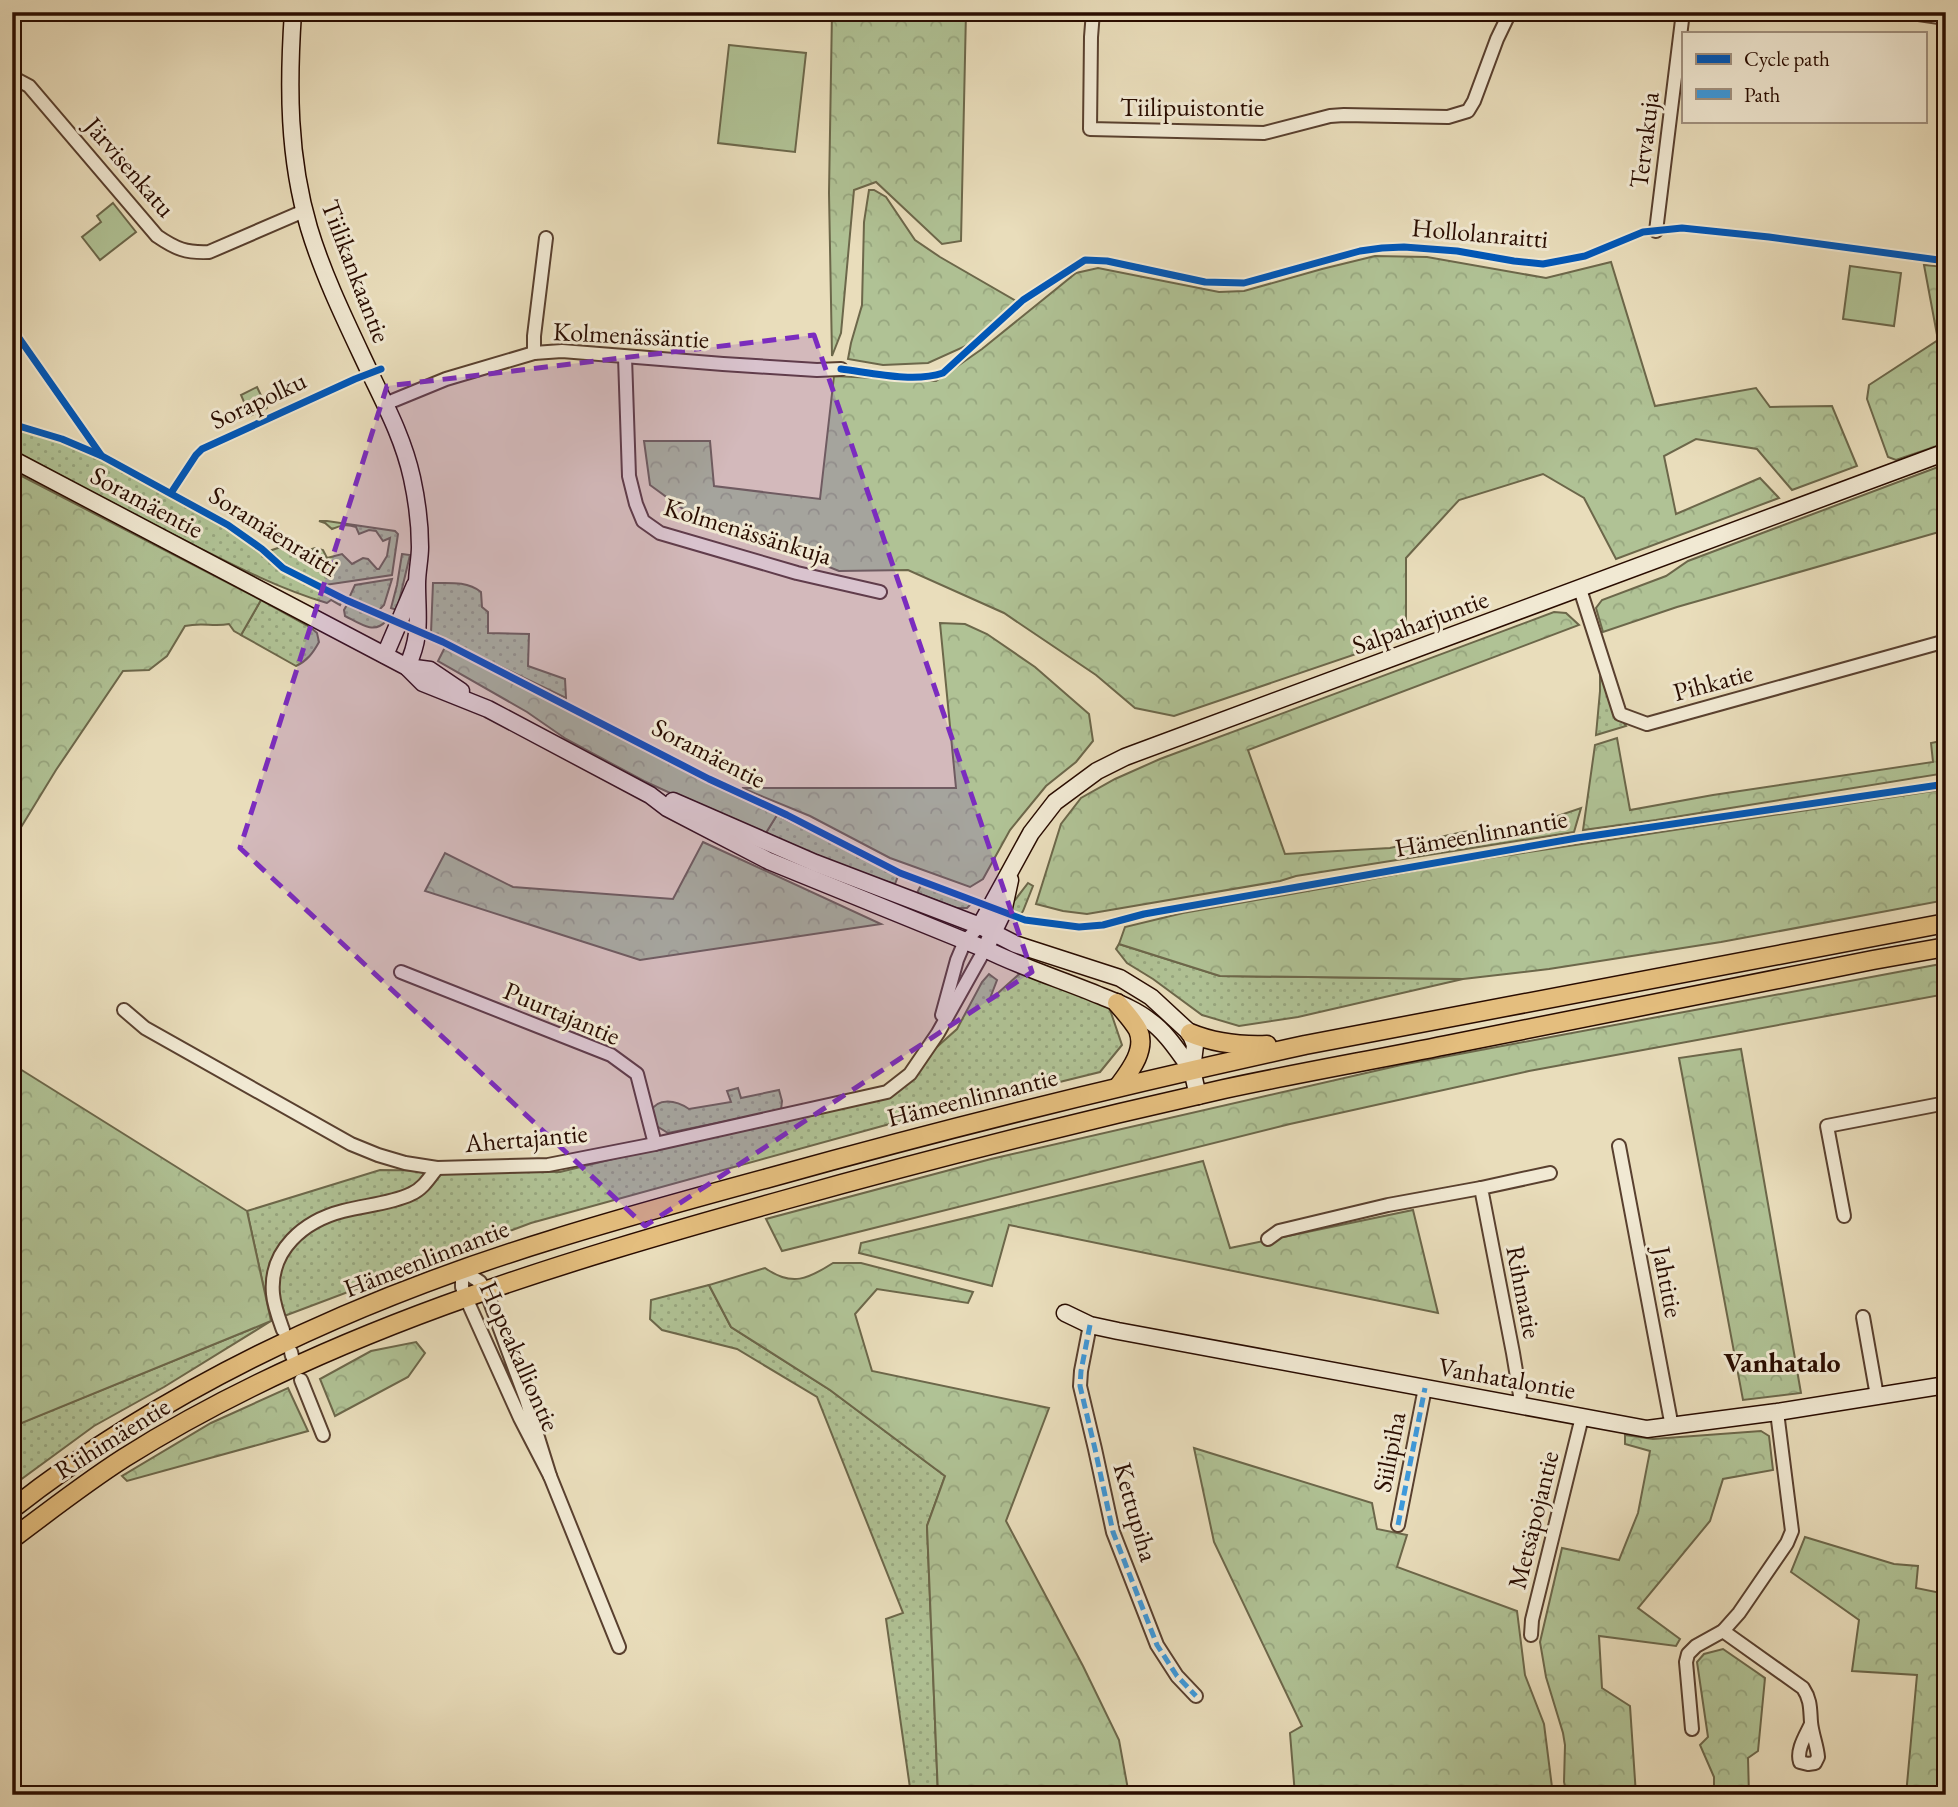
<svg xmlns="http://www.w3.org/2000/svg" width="1958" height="1807" viewBox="0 0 1958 1807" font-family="'EB Garamond',serif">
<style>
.grass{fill:url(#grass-dots);stroke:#6c674a;stroke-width:2}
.forest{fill:url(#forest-crowns);stroke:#6c674a;stroke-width:2}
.park{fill:#b0c295;stroke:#6c674a;stroke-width:2}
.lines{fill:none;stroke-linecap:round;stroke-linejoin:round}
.street-casing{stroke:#59402f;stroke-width:16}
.secondary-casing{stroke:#290c00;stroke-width:19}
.primary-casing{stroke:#290c00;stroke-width:21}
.street{stroke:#f1e9d3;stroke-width:12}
.secondary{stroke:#f1e9d3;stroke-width:16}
.primary{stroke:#e4be7e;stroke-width:18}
.quiet{stroke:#3d99dc;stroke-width:5;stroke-dasharray:10 5;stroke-linecap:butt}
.cycleway-casing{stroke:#f1e9d3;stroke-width:11}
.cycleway{stroke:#0057b8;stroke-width:7}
.marked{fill:#7b2cbf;fill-opacity:0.2;stroke:#7b2cbf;stroke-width:5;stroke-dasharray:14 9;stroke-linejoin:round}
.labels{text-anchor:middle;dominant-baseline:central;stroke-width:6;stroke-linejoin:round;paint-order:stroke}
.street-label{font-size:26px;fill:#290c00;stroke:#f1e9d3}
.neighbourhood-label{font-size:28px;font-weight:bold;fill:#290c00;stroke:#f1e9d3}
</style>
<defs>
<pattern id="grass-dots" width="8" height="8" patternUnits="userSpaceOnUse" patternTransform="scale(1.75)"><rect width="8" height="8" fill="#b0c295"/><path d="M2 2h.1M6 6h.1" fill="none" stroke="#97a67f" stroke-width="1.8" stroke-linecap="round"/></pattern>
<pattern id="forest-crowns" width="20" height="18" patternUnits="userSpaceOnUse" patternTransform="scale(1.75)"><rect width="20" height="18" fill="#b0c295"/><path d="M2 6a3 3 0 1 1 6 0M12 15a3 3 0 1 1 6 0" fill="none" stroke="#97a67f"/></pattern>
</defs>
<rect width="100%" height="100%" fill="#e9ddbb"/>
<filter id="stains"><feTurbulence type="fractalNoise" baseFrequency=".00286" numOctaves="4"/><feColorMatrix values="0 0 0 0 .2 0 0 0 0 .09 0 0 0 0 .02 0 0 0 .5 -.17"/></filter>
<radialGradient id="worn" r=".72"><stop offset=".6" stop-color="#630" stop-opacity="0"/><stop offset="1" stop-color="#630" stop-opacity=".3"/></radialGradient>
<g class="grass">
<path d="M12,427L73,444L101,458L197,510L242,538L273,563L298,579L342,601L340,605L331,600L327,603C273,587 224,560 174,535C120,507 66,479 12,450Z"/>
<path d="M319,521H327L395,531L398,534L392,575L325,585L283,563L269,551L296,542L299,553L315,548L323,550L327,558L342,554L352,564L363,558L368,559L377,569H379L387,556L390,538L383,541L376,531L369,530L359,534L356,527C347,524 341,525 332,529L325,523Z"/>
<polygon points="402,554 410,555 397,610 391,608 397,585"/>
<polygon points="392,579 384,605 378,611 349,598 355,585"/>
<path d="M433,583C450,583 467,581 481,592L482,607L488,612V633L529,634L528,666L565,679L566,698L431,633Z"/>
<path d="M261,600L310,627L317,633L319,642C313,653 307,661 296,666L241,635Z"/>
<path d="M348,603L352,604L386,621C374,635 359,623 345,616L344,610Z"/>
<polygon points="1600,674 1613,709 1626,726 1596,735 1600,691"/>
<polygon points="777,815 898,876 895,884 855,872 764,836"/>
<polygon points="1028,883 1033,886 1023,911 1021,914 1012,912 1012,904"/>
<polygon points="921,885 971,904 967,908 956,908 917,893"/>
<polygon points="1119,944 1220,976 1463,979 1298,1017 1239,1026 1202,1015 1153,979 1127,963 1116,949"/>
<polygon points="1026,968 1106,998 1122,1045 1100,1072 886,1125 531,1223 271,1321 164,1387 94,1426 12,1486 12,1430 18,1424 271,1321 247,1211 380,1170 560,1172 886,1092 957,1029 982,982 989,974 997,980 989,1001"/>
<path d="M738,1088L741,1098L779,1090L782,1101L781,1110L668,1133L655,1125L650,1112C658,1097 676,1100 689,1109L731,1102L727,1091Z"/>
<polygon points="709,1285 731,1327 830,1390 945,1476 927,1526 938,1795 911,1795 886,1619 903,1613 817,1397 737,1349 662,1330 650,1319 651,1300"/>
</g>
<g class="forest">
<polygon points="832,12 966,12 961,241 942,244 876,182 854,190 841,333 832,356 829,193"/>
<polygon points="869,190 874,190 886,197 915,240 940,257 1016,301 992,326 968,345 928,363 883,365 848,359 851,343 862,305 864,222"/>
<polygon points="1375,256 1427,257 1546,278 1611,262 1655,406 1756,388 1770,407 1832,406 1857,466 1792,490 1757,449 1696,439 1664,456 1676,514 1760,478 1779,498 1616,559 1584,498 1543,474 1459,500 1406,558 1406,637 1174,716 1135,708 1096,675 1004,613 908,570 839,571 683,509 650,485 644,441 710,441 714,486 820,499 834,376 936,381 982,349 1076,273 1098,268 1219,292 1244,291 1322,269"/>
<polygon points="1924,265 1946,267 1946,443 1896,460 1888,457 1867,399 1869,385 1938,340"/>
<polygon points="1946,464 1946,530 1677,607 1603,632 1596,608 1602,600 1666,576 1688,561"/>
<path d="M12,471L261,600L241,635L234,631L229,624C213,627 202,622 185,626L167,656L149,670L123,671L56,770L12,842Z"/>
<polygon points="1554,612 1566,613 1579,625 1248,750 1285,854 1390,848 1463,832 1531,825 1581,808 1574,832 1296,876 1280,881 1087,914 1063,911 1036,904 1061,824 1081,798 1115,779 1160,759"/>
<polygon points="940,623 965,624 987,634 1035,667 1089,714 1093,741 1076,762 1046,786 1010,830 983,879 970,887 890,858 810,816 742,788 956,788"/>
<polygon points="445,647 777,815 764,836 644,781 566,739 527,712 438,661"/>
<polygon points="1617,738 1630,810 1713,795 1933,762 1931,743 1946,740 1946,773 1656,820 1583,830 1595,745"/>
<polygon points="1946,789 1946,900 1721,942 1549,969 1463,979 1220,976 1119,944 1125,927 1183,913 1336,886 1450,864"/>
<polygon points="703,842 881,924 640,960 425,891 445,853 513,887 673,899"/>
<polygon points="1946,963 1946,994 1529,1071 1290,1124 782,1251 766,1219 991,1159 1401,1065"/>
<polygon points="1741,1049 1801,1393 1743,1400 1679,1058"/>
<polygon points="12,1064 247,1211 271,1321 12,1427"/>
<polygon points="1203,1161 1230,1248 1413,1210 1438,1313 1009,1225 992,1286 859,1253 861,1243"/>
<path d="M833,1263H861L973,1292L968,1303L877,1289L855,1314L872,1371L1049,1408L1006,1521L1083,1666L1119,1740L1129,1795H938L927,1526L945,1476L830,1390L731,1327L709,1285L765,1268C792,1287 808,1279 833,1263Z"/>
<polygon points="416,1342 425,1353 408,1377 335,1416 320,1379 371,1351"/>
<polygon points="288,1388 308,1431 127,1481 122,1476 211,1423"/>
<polygon points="1761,1431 1769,1436 1773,1470 1723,1479 1710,1521 1638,1608 1680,1639 1676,1646 1599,1636 1602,1688 1630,1706 1636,1795 1567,1795 1564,1782 1565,1745 1563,1733 1546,1677 1540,1642 1562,1548 1619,1560 1638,1513 1650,1451 1625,1444 1625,1435 1653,1439"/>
<polygon points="1194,1448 1372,1503 1377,1529 1407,1535 1397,1567 1517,1611 1525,1675 1544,1724 1553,1795 1295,1795 1290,1733 1302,1726 1214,1542"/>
<polygon points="1805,1537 1894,1564 1918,1566 1916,1588 1946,1594 1946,1795 1906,1795 1917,1675 1852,1671 1859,1620 1791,1572"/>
<polygon points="1723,1649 1765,1678 1758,1751 1748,1758 1749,1795 1714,1795 1714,1777 1700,1745 1708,1737 1697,1662 1704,1654"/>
</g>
<g class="park">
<polygon points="729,45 806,53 795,152 718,143"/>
<polygon points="113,203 136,232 100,260 82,237 101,222 97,216"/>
<polygon points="1850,266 1901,273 1894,326 1843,319"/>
<polygon points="257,387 267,408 250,416 241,395"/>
</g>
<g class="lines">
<defs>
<g id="street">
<polyline points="1093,12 1091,37 1090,129 1264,133 1330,116 1344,115 1448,117 1468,111 1474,101 1497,39 1510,12"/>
<polyline points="1905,12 1946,18"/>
<path d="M12,77L29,86L157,236C176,249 186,253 209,252L304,211"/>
<polyline points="1656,231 1683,12"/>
<polyline points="534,353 534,336 546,238"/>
<polyline points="625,357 629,476 636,504 643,521 660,533 797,573 880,592"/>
<polyline points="385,404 446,379 534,353 562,351 723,364 817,370 841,369"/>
<polyline points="1580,589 1620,714 1647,724 1946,641"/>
<polyline points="401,972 611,1055 637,1074 655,1144"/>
<polyline points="124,1010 145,1028 351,1144 378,1155 405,1163 437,1168 548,1165 655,1144 887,1092 910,1074 938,1033 985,949"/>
<polyline points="942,1015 957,960 965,941 980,926"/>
<polyline points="1619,1146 1672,1427"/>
<polyline points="1844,1216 1827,1126 1946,1103"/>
<polyline points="1268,1239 1279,1231 1388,1205 1481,1188"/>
<polygon points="462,1270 480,1282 486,1291 526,1399 550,1476 520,1418 466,1298 462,1287"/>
<polyline points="1863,1317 1877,1396"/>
<polyline points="1090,1325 1081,1371 1080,1386 1095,1449 1113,1532 1157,1645 1177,1676 1196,1696"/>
<path d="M283,1330C279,1319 274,1306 273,1294C269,1250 304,1221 343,1211C365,1205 390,1204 411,1194C423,1189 430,1177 437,1168"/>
<polyline points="291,1352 292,1356"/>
<polyline points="301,1380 323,1435"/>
<polyline points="1518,1406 1520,1395 1513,1353 1481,1188 1550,1173"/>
<polyline points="550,1476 619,1647"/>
<polyline points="1398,1525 1425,1388"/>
<path d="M1723,1631L1803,1688C1811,1700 1810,1709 1811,1722C1812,1734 1817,1745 1818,1757L1815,1763L1808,1764L1800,1762C1796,1750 1806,1735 1811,1724"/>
<polyline points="1531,1635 1532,1620 1582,1417"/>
<polyline points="1692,1729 1686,1662 1688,1654 1696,1646 1723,1631 1739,1613 1787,1543 1792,1531 1777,1412"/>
</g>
<g id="secondary">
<path d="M293,12C288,86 288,157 309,228C324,278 349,328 371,375C387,408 404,441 412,478C417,501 420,524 420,547C420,559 417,571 417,584C417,618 422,634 407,667"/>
<path d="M12,459L407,667L423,683L488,709L650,795L667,808L769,861L985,949C1023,968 1063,980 1101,996C1118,1003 1135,1009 1150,1021C1167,1033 1179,1053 1192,1070"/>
<polyline points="385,655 415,585"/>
<polyline points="407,667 430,670 461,691"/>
<polyline points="673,801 815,863 980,926 1015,944 1120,978 1151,997 1190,1033 1195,1045 1192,1070 1198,1096"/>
<polyline points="980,926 1031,833 1055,802 1097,771 1125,757 1946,452"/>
<polyline points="989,941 1003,912 1010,880"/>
<polyline points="1065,1313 1090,1325 1118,1331 1647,1429 1777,1412 1946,1385"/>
</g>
<g id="primary">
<path d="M1117,1003C1124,1011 1133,1021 1138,1030C1147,1050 1129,1072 1118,1087"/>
<path d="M1190,1033C1214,1043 1240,1046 1267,1045"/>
<path d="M12,1509C170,1385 359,1299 551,1240C624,1217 698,1197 772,1177C948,1128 1126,1084 1305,1045L1946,923"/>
<path d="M12,1539C49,1511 85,1483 124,1458C324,1332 558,1263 784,1200C930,1159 1077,1122 1224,1089C1298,1073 1373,1060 1447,1045C1589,1017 1731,988 1873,960L1946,947"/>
</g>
</defs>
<use href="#street" class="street-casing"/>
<use href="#secondary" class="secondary-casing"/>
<use href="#primary" class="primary-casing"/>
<use href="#street" class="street"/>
<use href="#secondary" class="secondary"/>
<use href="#primary" class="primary"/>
<g class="quiet">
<polyline points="1090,1325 1081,1371 1080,1386 1095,1449 1113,1532 1157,1645 1177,1676 1196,1696"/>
<polyline points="1398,1525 1425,1388"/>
</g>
<defs>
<g id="cycleway">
<polyline points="12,328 101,455"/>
<path d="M841,369C872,373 914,383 943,373L1023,300L1085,260L1107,261L1205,282L1244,283L1360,251L1382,248L1404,247L1457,251L1514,261L1543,264L1585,256L1643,232L1682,228L1769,237L1946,261"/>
<polyline points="12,424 62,439 102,456 228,525 262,549 283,568 346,600 443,642 709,779 787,815 900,873 1025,920 1079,927 1103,925 1144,914 1577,838 1946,784"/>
<polyline points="171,493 196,455 202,449 355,379 381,369"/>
</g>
</defs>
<use href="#cycleway" class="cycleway-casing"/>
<use href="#cycleway" class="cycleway"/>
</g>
<path class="marked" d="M814,335L1032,972L645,1226L240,848L387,386Z"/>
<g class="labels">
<g class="street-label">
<text x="1192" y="107">Tiilipuistontie</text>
<text transform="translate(1644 140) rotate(-83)">Tervakuja</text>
<text transform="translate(130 167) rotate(49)">Järvisenkatu</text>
<text transform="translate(1480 233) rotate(5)">Hollolanraitti</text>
<text transform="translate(356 271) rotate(69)">Tiilikankaantie</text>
<text transform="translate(631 335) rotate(3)">Kolmenässäntie</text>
<text transform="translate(258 400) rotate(-25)">Sorapolku</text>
<text transform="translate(147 502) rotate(28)">Soramäentie</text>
<text transform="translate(274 531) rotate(32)">Soramäenraitti</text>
<text transform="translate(748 531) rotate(17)">Kolmenässänkuja</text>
<text transform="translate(1420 622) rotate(-20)">Salpaharjuntie</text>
<text transform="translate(1713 682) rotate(-15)">Pihkatie</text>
<text transform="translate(709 753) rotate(27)">Soramäentie</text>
<text transform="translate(1481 833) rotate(-10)">Hämeenlinnantie</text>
<text transform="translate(562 1013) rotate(23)">Puurtajantie</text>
<text transform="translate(972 1097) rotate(-14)">Hämeenlinnantie</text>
<text transform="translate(526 1138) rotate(-5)">Ahertajantie</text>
<text transform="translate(426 1258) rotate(-21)">Hämeenlinnantie</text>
<text transform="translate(1668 1282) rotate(79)">Jahtitie</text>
<text transform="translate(1524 1292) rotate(79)">Rihmatie</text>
<text transform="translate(520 1356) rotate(66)">Hopeakalliontie</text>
<text transform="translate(1507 1378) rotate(10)">Vanhatalontie</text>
<text transform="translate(112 1438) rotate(-32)">Riihimäentie</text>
<text transform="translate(1389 1452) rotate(-79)">Siilipiha</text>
<text transform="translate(1136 1512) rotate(74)">Kettupiha</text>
<text transform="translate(1533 1520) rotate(-76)">Metsäpojantie</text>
</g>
<g class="neighbourhood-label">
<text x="1782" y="1362">Vanhatalo</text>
</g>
</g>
<rect width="1958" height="1807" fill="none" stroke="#e9ddbb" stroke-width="42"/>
<rect x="14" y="14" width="1930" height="1779" fill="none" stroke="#290c00" stroke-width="3.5"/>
<rect x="21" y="21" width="1916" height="1765" fill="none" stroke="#290c00" stroke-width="2"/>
<rect x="1682" y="32" width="245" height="91" fill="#f1e9d3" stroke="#a1917f" stroke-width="2"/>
<rect x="1696" y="54" width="35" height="10" fill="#0057b8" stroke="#a1917f" stroke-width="2"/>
<text x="1744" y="66" font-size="21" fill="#290c00">Cycle path</text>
<rect x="1696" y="89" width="35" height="10" fill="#3d99dc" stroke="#a1917f" stroke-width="2"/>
<text x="1744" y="102" font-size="21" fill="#290c00">Path</text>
<rect width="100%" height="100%" filter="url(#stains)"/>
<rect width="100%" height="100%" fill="url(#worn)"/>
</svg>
